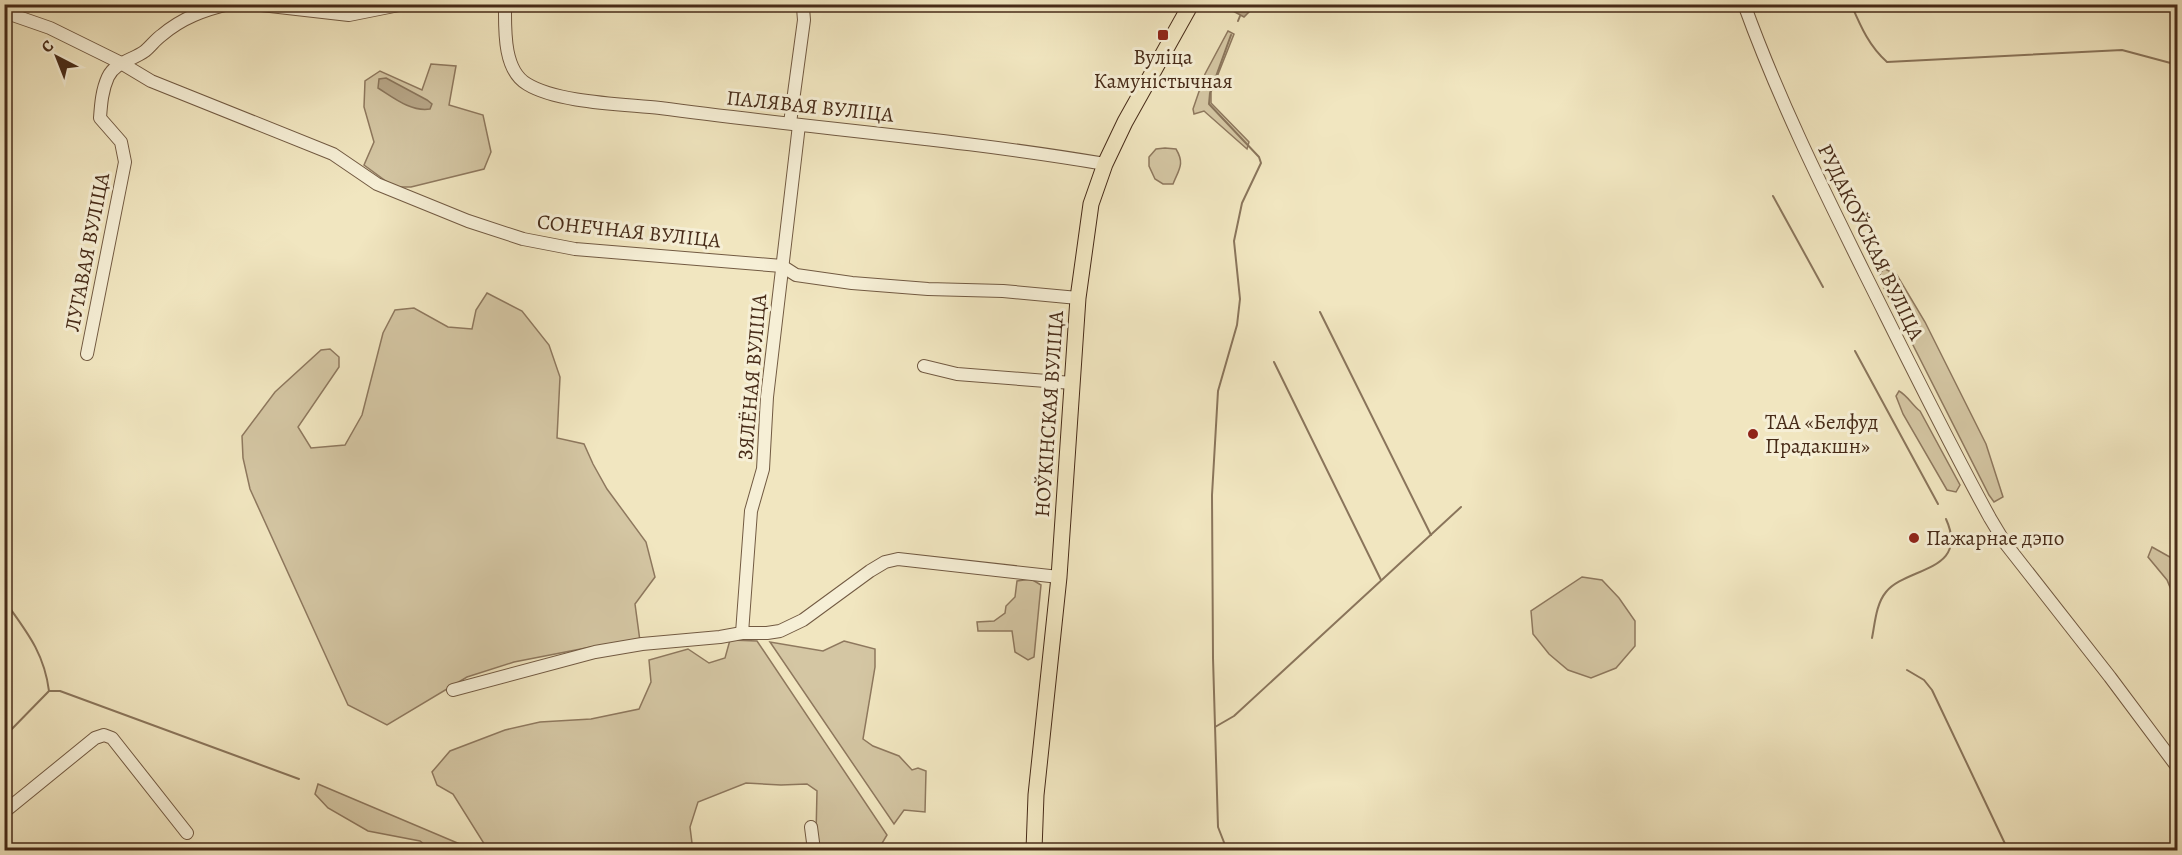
<svg xmlns="http://www.w3.org/2000/svg" width="2182" height="855" viewBox="0 0 2182 855" font-family="Alegreya,serif">
<style>
.green{fill:#d4c6a3;stroke:#8e785e;stroke-width:1.5}
.water{fill:#b7a687;stroke:#8a755b;stroke-width:1.5}
.lines{fill:none;stroke-linecap:round;stroke-linejoin:round}
.stream{stroke:#8a755b;stroke-width:2}
.minor-casing{stroke:#725a42;stroke-width:14}
.major-casing{stroke:#472b18;stroke-width:17}
.minor{stroke:#f6efd6;stroke-width:12}
.major{stroke:#f1e6c0;stroke-width:15}
.poi-dot{fill:#8f2418;stroke:#f6efd6;stroke-width:2}
.labels{text-anchor:middle;dominant-baseline:central;stroke-width:6;stroke-linejoin:round;paint-order:stroke}
.poi-label{font-size:21px;fill:#472b18;stroke:#f6efd6;text-anchor:start}
.street-label{font-size:21px;fill:#472b18;stroke:#f6efd6}
</style>
<rect width="100%" height="100%" fill="#f1e6c0"/>
<filter id="stains"><feTurbulence type="fractalNoise" baseFrequency=".00333" numOctaves="4"/><feColorMatrix values="0 0 0 0 .2 0 0 0 0 .09 0 0 0 0 .02 0 0 0 .5 -.17"/></filter>
<radialGradient id="worn" r=".72"><stop offset=".6" stop-color="#630" stop-opacity="0"/><stop offset="1" stop-color="#630" stop-opacity=".3"/></radialGradient>
<g class="green">
<polygon points="1228,31 1234,34 1211,92 1211,103 1249,142 1247,149 1204,111 1194,114 1193,109 1205,74"/>
<polygon points="431,64 456,66 449,105 483,115 491,152 484,169 411,187 394,187 364,165 374,142 364,107 365,81 380,71 422,90"/>
<path d="M1165,148L1176,149C1185,164 1179,169 1173,184H1163L1155,179L1149,166V157L1156,149Z"/>
<polygon points="1885,269 1897,275 1925,322 1986,444 2003,497 1994,502 1989,495 1879,278 1881,272"/>
<polygon points="487,293 522,311 549,345 560,377 557,438 584,444 593,464 607,489 646,542 655,577 635,604 640,641 591,647 514,662 467,677 387,725 348,705 250,489 243,458 242,436 275,392 321,350 330,349 339,357 339,367 298,427 311,448 345,445 362,415 383,333 395,310 414,308 448,327 472,329 476,310"/>
<path d="M1899,391C1908,396 1912,405 1920,411L1960,485L1956,492L1947,490L1903,414L1896,396Z"/>
<polygon points="2152,547 2177,561 2177,596 2172,592 2167,580 2148,557"/>
<polygon points="1582,577 1602,580 1619,598 1635,621 1635,646 1616,668 1591,678 1568,670 1549,654 1533,634 1531,611"/>
<polygon points="1031,579 1041,585 1034,657 1028,660 1015,652 1012,631 978,631 977,622 994,621 1005,613 1006,606 1015,597 1017,581"/>
<polygon points="730,640 757,641 887,835 878,850 821,850 816,835 817,791 807,784 781,785 746,783 698,802 690,827 692,843 676,850 488,850 453,794 437,785 432,772 450,751 505,730 540,722 591,719 639,709 651,682 649,660 688,649 709,663 725,658"/>
<polygon points="844,641 875,649 875,667 863,739 873,746 899,756 912,770 918,768 926,771 925,812 904,810 894,824 770,642 823,651"/>
<polygon points="318,784 474,850 431,850 420,841 368,831 328,808 315,794"/>
</g>
<g class="water">
<polygon points="1234,5 1234,4 1256,5 1244,17 1231,10"/>
<path d="M386,78L427,100L432,104L430,109C411,112 394,98 378,88L379,79Z"/>
</g>
<g class="lines">
<g class="stream">
<path d="M1851,4C1861,27 1869,46 1887,62L2122,50L2178,65"/>
<polyline points="1238,21 1240,16"/>
<polyline points="1773,196 1823,287"/>
<polyline points="1320,312 1431,535"/>
<polyline points="1855,351 1938,504"/>
<polyline points="1274,362 1381,580"/>
<path d="M4,600C26,631 44,652 49,691L4,737"/>
<path d="M1872,638C1875,623 1876,604 1886,592C1906,567 1970,572 1946,519"/>
<polyline points="1907,670 1924,680 1932,690 2008,850"/>
<polyline points="49,691 60,691 299,779"/>
<polyline points="1215,727 1234,716 1461,507"/>
<polyline points="1227,850 1218,827 1213,658 1212,495 1218,391 1237,325 1240,299 1234,241 1242,203 1261,163 1259,157 1209,104 1210,93 1231,35"/>
</g>
<defs>
<g id="minor">
<polyline points="252,4 349,15 404,4"/>
<path d="M505,4C505,29 503,70 527,84C558,103 623,104 660,108C808,128 958,139 1105,164"/>
<path d="M1744,4C1778,98 1821,185 1865,274C1906,356 1946,438 1990,518L2005,543L2110,677L2178,768"/>
<polyline points="4,12 50,28 121,63 151,81 333,154 377,184 468,221 523,239 575,249 782,266 796,275 852,283 928,289 1003,291 1078,298"/>
<polyline points="790,123 804,20 803,8 796,4"/>
<path d="M87,354L125,162L121,142L100,118C101,104 102,90 108,77C115,62 133,60 145,51C151,46 156,39 162,35C182,18 204,10 229,4"/>
<polyline points="924,366 957,374 1072,383"/>
<polyline points="742,633 751,511 763,469 767,397 799,125"/>
<polyline points="453,690 595,652 642,644 720,637 742,633 767,633 780,631 803,620 870,571 885,562 898,559 1059,577"/>
<polyline points="4,812 95,738 104,735 112,738 187,833"/>
<polyline points="811,827 814,850"/>
</g>
<polyline id="major" points="1034,850 1036,795 1059,577 1078,298 1091,204 1105,164 1125,122 1191,4"/>
</defs>
<use href="#minor" class="minor-casing"/>
<use href="#major" class="major-casing"/>
<use href="#minor" class="minor"/>
<use href="#major" class="major"/>
</g>
<g class="poi-dot">
<rect x="1157" y="29" width="12" height="12" rx="3"/>
<circle cx="1753" cy="434" r="6"/>
<circle cx="1914" cy="538" r="6"/>
</g>
<g class="labels">
<g class="poi-label">
<text x="1163" y="57" text-anchor="middle">Вуліца<tspan x="1163" dy="24">Камуністычная</tspan></text>
<text x="1765" y="422">ТАА «Белфуд<tspan x="1765" dy="24">Прадакшн»</tspan></text>
<text x="1926" y="538">Пажарнае дэпо</text>
</g>
<g class="street-label">
<text transform="translate(810 106) rotate(6)">ПАЛЯВАЯ ВУЛІЦА</text>
<text transform="translate(629 231) rotate(6)">СОНЕЧНАЯ ВУЛІЦА</text>
<text transform="translate(1871 242) rotate(64)">РУДАКОЎСКАЯ ВУЛІЦА</text>
<text transform="translate(87 252) rotate(-79)">ЛУГАВАЯ ВУЛІЦА</text>
<text transform="translate(752 377) rotate(-85)">ЗЯЛЁНАЯ ВУЛІЦА</text>
<text transform="translate(1049 414) rotate(-86)">НОЎКІНСКАЯ ВУЛІЦА</text>
</g>
</g>
<rect width="2182" height="855" fill="none" stroke="#f1e6c0" stroke-width="24"/>
<rect x="6" y="6" width="2170" height="843" fill="none" stroke="#472b18" stroke-width="3"/>
<rect x="12" y="12" width="2158" height="831" fill="none" stroke="#472b18" stroke-width="1.5"/>
<g transform="translate(57 57) rotate(318)" stroke="#f6efd6" stroke-width="4.5" paint-order="stroke">
<path d="M0-4.5L10 22L0 15L-10 22Z" fill="#472b18"/>
<text y="-9" font-size="16" font-weight="bold" text-anchor="middle" fill="#472b18">С</text>
</g>
<rect width="100%" height="100%" filter="url(#stains)"/>
<rect width="100%" height="100%" fill="url(#worn)"/>
</svg>
